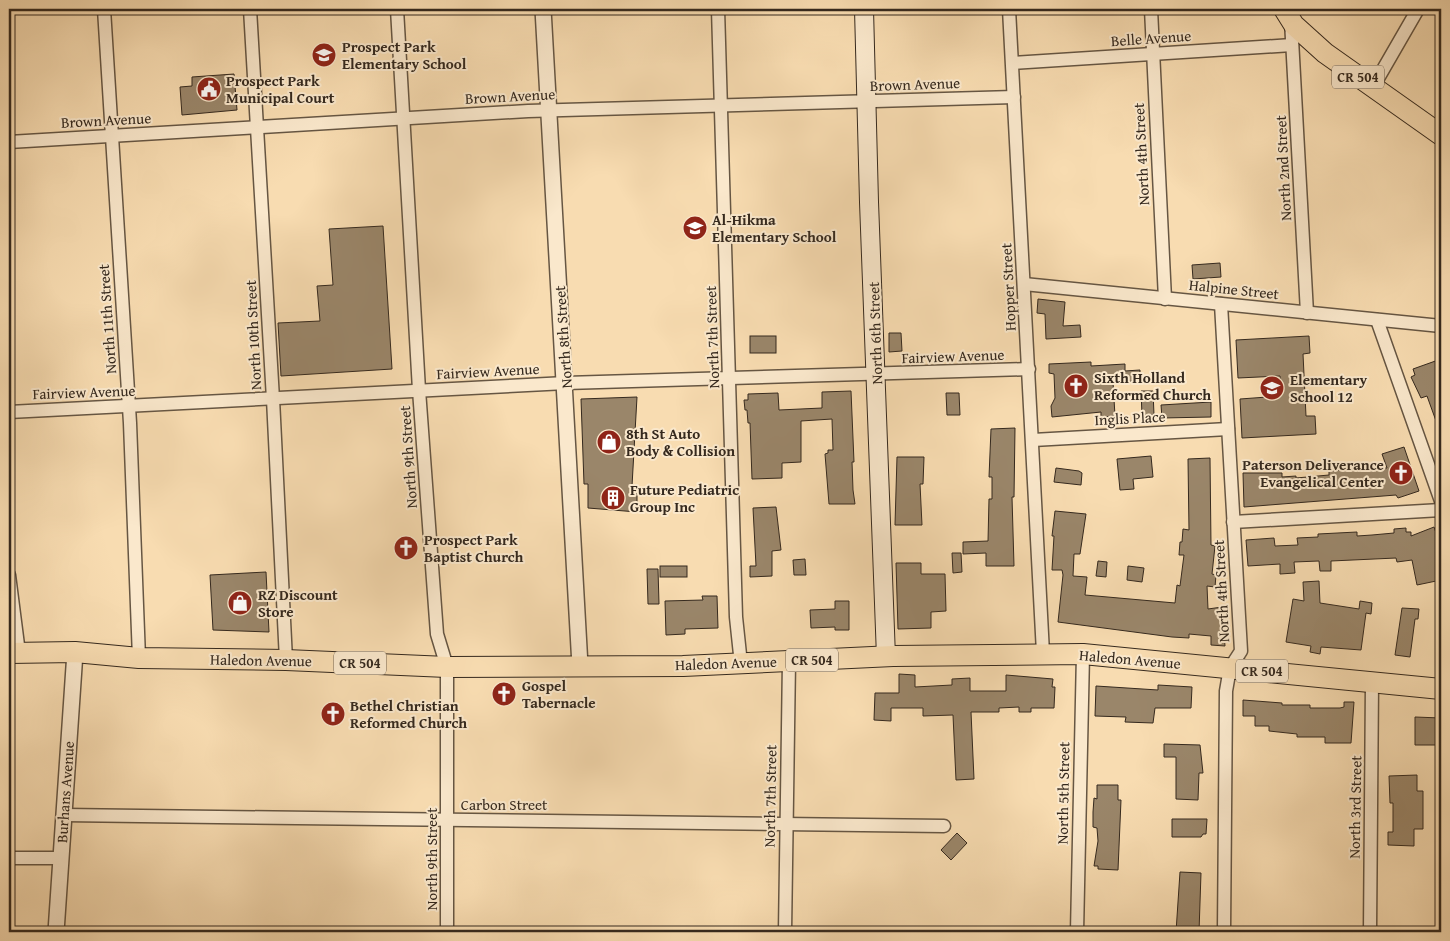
<svg xmlns="http://www.w3.org/2000/svg" width="1450" height="941" viewBox="0 0 1450 941" font-family="'Gentium Book Plus',serif">
<style>
.building{fill:#9a866a;stroke:#35291e}
.lines{fill:none;stroke-linecap:round;stroke-linejoin:round}
.minor-casing{stroke:#665643;stroke-width:15}
.tertiary-casing{stroke:#665643;stroke-width:18}
.secondary-casing{stroke:#35291e;stroke-width:20}
.primary-casing{stroke:#35291e;stroke-width:22}
.minor{stroke:#fae8cc;stroke-width:12}
.tertiary{stroke:#fae8cc;stroke-width:15}
.secondary{stroke:#fae8cc;stroke-width:18}
.primary{stroke:#f8dcb1;stroke-width:20}
.labels{text-anchor:middle;dominant-baseline:central;stroke-width:4;stroke-linejoin:round;paint-order:stroke}
.shield{fill:#fae8cc;stroke:#706252;stroke-width:1}
.shield-label{font-size:14px;font-weight:bold;fill:#35291e}
.street-label{font-size:15px;fill:#35291e;stroke:#fae8cc}
.poi-label{font-size:15px;font-weight:bold;fill:#35291e;stroke:#fae8cc;text-anchor:start}
</style>
<rect width="100%" height="100%" fill="#f8dcb1"/>
<filter id="stains"><feTurbulence type="fractalNoise" baseFrequency=".004" numOctaves="4"/><feColorMatrix values="0 0 0 0 .2 0 0 0 0 .09 0 0 0 0 .02 0 0 0 .5 -.17"/></filter>
<radialGradient id="worn" r=".72"><stop offset=".6" stop-color="#630" stop-opacity="0"/><stop offset="1" stop-color="#630" stop-opacity=".3"/></radialGradient>
<g class="building">
<polygon points="234,74 237,110 182,115 180,87 192,86 192,77"/>
<polygon points="383,226 392,369 281,376 278,323 320,321 317,286 333,285 329,229"/>
<polygon points="1220,263 1221,277 1193,279 1192,265"/>
<polygon points="1038,299 1065,302 1063,326 1080,325 1081,337 1046,339 1045,314 1037,313"/>
<polygon points="889,333 901,333 902,351 889,352"/>
<rect x="750" y="336" width="26" height="17"/>
<polygon points="1309,336 1310,353 1303,354 1306,416 1315,416 1316,434 1242,438 1240,399 1281,396 1280,376 1238,378 1236,340"/>
<polygon points="1441,359 1441,432 1440,432 1427,396 1421,398 1411,377 1415,375 1413,369"/>
<polygon points="1091,362 1091,366 1125,364 1125,371 1140,370 1140,381 1113,382 1115,416 1101,417 1101,412 1052,417 1051,406 1055,398 1054,374 1049,373 1049,364"/>
<polygon points="851,391 854,462 852,462 853,490 855,504 829,504 825,454 828,453 828,450 833,450 832,419 801,421 801,462 782,463 782,478 752,479 750,423 748,423 747,410 745,410 744,400 748,400 748,394 778,393 779,410 822,408 822,392"/>
<polygon points="1141,391 1153,391 1154,415 1142,415"/>
<polygon points="946,393 959,393 960,415 947,415"/>
<polygon points="637,397 632,486 637,486 637,512 588,508 588,484 584,484 581,399"/>
<polygon points="1211,402 1211,417 1162,418 1161,405"/>
<polygon points="1015,428 1014,497 1012,497 1014,566 986,566 986,553 963,554 963,542 988,541 989,499 992,499 992,477 989,477 991,429"/>
<polygon points="1404,447 1419,491 1398,498 1396,495 1244,507 1243,473 1282,473 1282,477 1296,476 1296,478 1329,475 1329,471 1387,468 1382,454"/>
<polygon points="1151,456 1153,477 1133,479 1134,489 1120,490 1117,459"/>
<polygon points="897,457 924,457 923,484 920,484 922,525 895,525"/>
<polygon points="1210,458 1211,545 1215,546 1212,574 1216,575 1215,587 1207,586 1208,609 1222,607 1225,646 1211,645 1211,636 1189,634 1189,638 1172,637 1058,622 1063,575 1062,570 1052,570 1054,536 1052,536 1055,511 1086,514 1080,554 1074,554 1073,576 1087,577 1085,595 1175,603 1177,585 1180,586 1184,555 1179,555 1180,542 1182,542 1183,529 1189,530 1188,459"/>
<polygon points="1056,468 1079,471 1082,473 1081,485 1054,482"/>
<polygon points="776,507 781,550 772,551 772,576 750,577 750,566 756,566 753,508"/>
<polygon points="1434,527 1441,548 1441,580 1417,585 1412,560 1397,562 1396,558 1331,561 1331,571 1320,571 1319,561 1294,562 1295,573 1280,574 1280,564 1248,566 1246,540 1274,538 1275,546 1298,545 1297,538 1318,537 1318,534 1357,532 1357,536 1372,535 1394,533 1394,529 1406,528 1406,532 1411,532 1411,536"/>
<polygon points="952,553 961,553 962,572 953,573"/>
<polygon points="805,559 806,575 794,575 793,560"/>
<polygon points="1098,561 1107,562 1106,577 1096,576"/>
<polygon points="896,563 921,563 921,574 945,574 946,611 931,612 931,628 898,629"/>
<rect x="660" y="566" width="27" height="11"/>
<polygon points="1128,566 1144,568 1142,582 1127,580"/>
<polygon points="647,569 658,569 659,604 648,604"/>
<polygon points="266,572 269,632 213,630 210,575"/>
<polygon points="1319,581 1320,603 1359,609 1360,601 1372,603 1371,614 1366,613 1361,650 1321,647 1320,654 1310,652 1311,646 1286,642 1293,599 1304,601 1303,582"/>
<polygon points="702,596 717,596 718,628 685,629 685,634 666,635 665,601 703,600"/>
<polygon points="835,601 849,601 849,630 835,630 835,627 811,628 810,610 835,609"/>
<polygon points="1402,608 1419,609 1418,619 1415,619 1410,657 1395,655"/>
<polygon points="899,674 915,675 915,687 952,685 952,679 970,678 970,691 1006,691 1006,675 1053,679 1052,687 1055,687 1054,708 1031,708 1031,712 1019,712 1019,707 999,708 999,712 971,712 974,779 956,780 953,715 923,716 923,708 891,708 891,721 874,720 875,693 899,693"/>
<polygon points="1158,685 1192,687 1191,708 1155,708 1153,723 1125,722 1126,717 1095,716 1096,686 1158,690"/>
<polygon points="1243,700 1282,703 1282,705 1310,705 1310,708 1340,708 1344,707 1344,702 1354,702 1351,743 1325,743 1325,737 1297,737 1297,734 1269,731 1269,726 1255,726 1255,716 1243,716"/>
<polygon points="1415,717 1441,718 1441,745 1415,745"/>
<polygon points="1164,744 1200,745 1203,773 1199,773 1198,800 1176,799 1176,757 1164,757"/>
<polygon points="1417,775 1417,791 1423,791 1423,829 1414,829 1414,846 1388,845 1388,832 1393,832 1393,803 1390,803 1389,776"/>
<polygon points="1097,785 1118,785 1118,800 1121,800 1118,870 1098,869 1098,866 1094,866 1098,841 1097,828 1093,827 1093,812 1094,798 1097,799"/>
<polygon points="1172,819 1207,819 1206,834 1203,834 1201,837 1172,837"/>
<polygon points="957,833 967,843 951,860 941,850"/>
<polygon points="1180,872 1201,873 1199,932 1176,932"/>
</g>
<g class="lines">
<defs>
<g id="minor">
<polyline points="104,9 130,423 139,658"/>
<polyline points="250,9 273,399 286,660"/>
<polyline points="397,9 419,390 437,634 447,667 447,932"/>
<polyline points="718,9 736,617 741,664"/>
<polyline points="1009,9 1043,653"/>
<polyline points="1151,9 1165,299"/>
<polyline points="1291,21 1307,313"/>
<polyline points="1013,63 1292,45"/>
<polyline points="1373,87 1418,9"/>
<polyline points="9,142 528,111 1014,97"/>
<polyline points="1024,284 1441,326"/>
<polyline points="1221,304 1241,651 1230,668 1226,691 1224,932"/>
<polyline points="1377,320 1441,501"/>
<polyline points="9,412 566,383 1029,369"/>
<polyline points="1033,440 1228,429"/>
<polyline points="1233,522 1441,510"/>
<polyline points="9,575 19,653"/>
<polyline points="64,815 944,826"/>
<polyline points="9,858 61,858"/>
<polyline points="785,932 789,661"/>
<polyline points="1077,932 1083,654"/>
<polyline points="1370,932 1372,682"/>
</g>
<g id="tertiary">
<polyline points="543,9 580,666"/>
<polyline points="56,932 75,652"/>
</g>
<polyline id="secondary" points="864,9 869,202 886,657"/>
<g id="primary">
<polyline points="1284,9 1294,25 1325,53 1441,135"/>
<polyline points="9,653 75,652 139,658 286,660 447,667 683,666 893,656 1083,654 1441,689"/>
</g>
</defs>
<use href="#minor" class="minor-casing"/>
<use href="#tertiary" class="tertiary-casing"/>
<use href="#secondary" class="secondary-casing"/>
<use href="#primary" class="primary-casing"/>
<use href="#minor" class="minor"/>
<use href="#tertiary" class="tertiary"/>
<use href="#secondary" class="secondary"/>
<use href="#primary" class="primary"/>
</g>
<defs>
<symbol id="school-disc" viewBox="-11 -11 22 22"><circle r="9.5" fill="#8f2418" stroke="#fae8cc"/><path d="M0-5L7-2L0 1L-7-2ZM-4 1L0 2.5L4 1V4Q0 6-4 4Z" fill="#fff"/></symbol>
<symbol id="civic-disc" viewBox="-11 -11 22 22"><circle r="9.5" fill="#8f2418" stroke="#fae8cc"/><path d="M-.6-6.5H3V-4.5H.6V-3L4-1V1h2V6H-6V1h2V-1L-.6-3ZM-1.2 2.5V6h2.4V2.5Z" fill="#fff"/></symbol>
<symbol id="church-disc" viewBox="-11 -11 22 22"><circle r="9.5" fill="#8f2418" stroke="#fae8cc"/><path d="M-1.2-6h2.4v3.5h3.3v2.4h-3.3V6h-2.4V-.1h-3.3v-2.4h3.3Z" fill="#fff"/></symbol>
<symbol id="shop-disc" viewBox="-11 -11 22 22"><circle r="9.5" fill="#8f2418" stroke="#fae8cc"/><path d="M-5-2.5h2.3a2.7 3.5 0 0 1 5.4 0H5L5.5 6h-11ZM-1.5-2.5h3a1.5 2.3 0 0 0-3 0Z" fill="#fff"/></symbol>
<symbol id="building-disc" viewBox="-11 -11 22 22"><circle r="9.5" fill="#8f2418" stroke="#fae8cc"/><path d="M-4-6H4V6H1V3H-1V6H-4ZM-2.5-4.3h1.7v1.8h-1.7ZM.8-4.3h1.7v1.8H.8ZM-2.5-1h1.7V.8h-1.7ZM.8-1h1.7V.8H.8Z" fill="#fff"/></symbol>
</defs>
<g fill-rule="evenodd">
<use href="#school-disc" x="310" y="41" width="28" height="28"/>
<use href="#civic-disc" x="195" y="75" width="28" height="28"/>
<use href="#school-disc" x="681" y="214" width="28" height="28"/>
<use href="#church-disc" x="1062" y="372" width="28" height="28"/>
<use href="#school-disc" x="1258" y="374" width="28" height="28"/>
<use href="#shop-disc" x="595" y="428" width="28" height="28"/>
<use href="#church-disc" x="1387" y="459" width="28" height="28"/>
<use href="#building-disc" x="599" y="484" width="28" height="28"/>
<use href="#church-disc" x="392" y="534" width="28" height="28"/>
<use href="#shop-disc" x="226" y="589" width="28" height="28"/>
<use href="#church-disc" x="490" y="680" width="28" height="28"/>
<use href="#church-disc" x="319" y="700" width="28" height="28"/>
</g>
<g class="labels">
<g class="shield">
<rect x="1332" y="65.5" width="52" height="23" rx="4"/>
<rect x="786" y="648.5" width="52" height="23" rx="4"/>
<rect x="334" y="651.5" width="52" height="23" rx="4"/>
<rect x="1236" y="659.5" width="52" height="23" rx="4"/>
</g>
<g class="shield-label">
<text x="1358" y="77">CR 504</text>
<text x="812" y="660">CR 504</text>
<text x="360" y="663">CR 504</text>
<text x="1262" y="671">CR 504</text>
</g>
<g class="street-label">
<text transform="translate(1151 38) rotate(-4)">Belle Avenue</text>
<text transform="translate(915 84) rotate(-2)">Brown Avenue</text>
<text transform="translate(510 96) rotate(-3)">Brown Avenue</text>
<text transform="translate(106 120) rotate(-3)">Brown Avenue</text>
<text transform="translate(1141 154) rotate(-93)">North 4th Street</text>
<text transform="translate(1283 168) rotate(-93)">North 2nd Street</text>
<text transform="translate(1008 287) rotate(-93)">Hopper Street</text>
<text transform="translate(1234 289) rotate(6)">Halpine Street</text>
<text transform="translate(107 319) rotate(-94)">North 11th Street</text>
<text transform="translate(875 333) rotate(-92)">North 6th Street</text>
<text transform="translate(253 335) rotate(-93)">North 10th Street</text>
<text transform="translate(563 337) rotate(-94)">North 8th Street</text>
<text transform="translate(712 337) rotate(-92)">North 7th Street</text>
<text transform="translate(953 356) rotate(-2)">Fairview Avenue</text>
<text transform="translate(488 371) rotate(-3)">Fairview Avenue</text>
<text transform="translate(84 392) rotate(-2)">Fairview Avenue</text>
<text transform="translate(1130 418) rotate(-3)">Inglis Place</text>
<text transform="translate(408 457) rotate(-94)">North 9th Street</text>
<text transform="translate(1221 591) rotate(-93)">North 4th Street</text>
<text transform="translate(1130 659) rotate(5)">Haledon Avenue</text>
<text transform="translate(261 660) rotate(1)">Haledon Avenue</text>
<text transform="translate(726 663) rotate(-2)">Haledon Avenue</text>
<text transform="translate(65 792) rotate(-86)">Burhans Avenue</text>
<text transform="translate(1063 793) rotate(-89)">North 5th Street</text>
<text transform="translate(770 796) rotate(-89)">North 7th Street</text>
<text x="504" y="804">Carbon Street</text>
<text transform="translate(1355 807) rotate(-89)">North 3rd Street</text>
<text transform="translate(431 859) rotate(-90)">North 9th Street</text>
</g>
<g class="poi-label">
<text x="342" y="46">Prospect Park<tspan x="342" dy="17">Elementary School</tspan></text>
<text x="226" y="80">Prospect Park<tspan x="226" dy="17">Municipal Court</tspan></text>
<text x="712" y="219">Al-Hikma<tspan x="712" dy="17">Elementary School</tspan></text>
<text x="1094" y="377">Sixth Holland<tspan x="1094" dy="17">Reformed Church</tspan></text>
<text x="1290" y="379">Elementary<tspan x="1290" dy="17">School 12</tspan></text>
<text x="626" y="433">8th St Auto<tspan x="626" dy="17">Body &amp; Collision</tspan></text>
<text x="1384" y="464" text-anchor="end">Paterson Deliverance<tspan x="1384" dy="17">Evangelical Center</tspan></text>
<text x="630" y="489">Future Pediatric<tspan x="630" dy="17">Group Inc</tspan></text>
<text x="424" y="539">Prospect Park<tspan x="424" dy="17">Baptist Church</tspan></text>
<text x="258" y="594">RZ Discount<tspan x="258" dy="17">Store</tspan></text>
<text x="522" y="685">Gospel<tspan x="522" dy="17">Tabernacle</tspan></text>
<text x="350" y="705">Bethel Christian<tspan x="350" dy="17">Reformed Church</tspan></text>
</g>
</g>
<rect width="1450" height="941" fill="none" stroke="#f8dcb1" stroke-width="30"/>
<rect x="10" y="10" width="1430" height="921" fill="none" stroke="#35291e" stroke-width="2.5"/>
<rect x="15" y="15" width="1420" height="911" fill="none" stroke="#35291e"/>
<rect width="100%" height="100%" filter="url(#stains)"/>
<rect width="100%" height="100%" fill="url(#worn)"/>
</svg>
